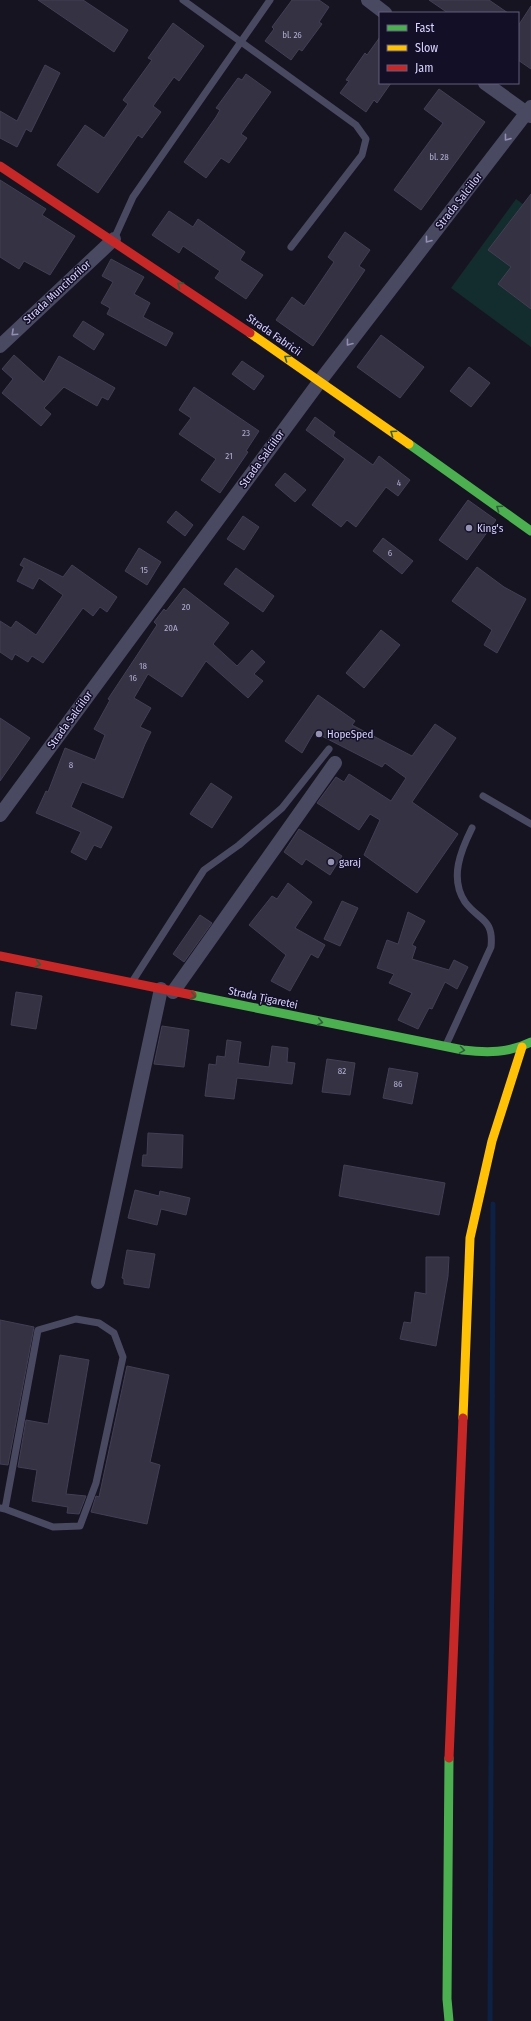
<svg xmlns="http://www.w3.org/2000/svg" width="531" height="2021" viewBox="0 0 531 2021" font-family="'Fira Sans Condensed',sans-serif">
<style>
.green{fill:#132c2d}
.lines{fill:none;stroke-linecap:round;stroke-linejoin:round}
.stream{stroke:#0d2144;stroke-width:5}
.building{fill:#343243;stroke:#433f54}
.lane{stroke:#4a4962;stroke-width:7}
.street{stroke:#4a4962;stroke-width:14}
.fast{stroke:#4caf50;stroke-width:9}
.slow{stroke:#ffc107;stroke-width:9}
.jam{stroke:#c62828;stroke-width:9}
.oneway{stroke:#928eb0}
.oneway2{stroke:#305f3b}
.poi-dot{fill:#9591b1;stroke:#130f26;stroke-width:1.5}
.labels{text-anchor:middle;dominant-baseline:central;stroke-width:3;stroke-linejoin:round;paint-order:stroke}
.number-label{font-size:9px;fill:#b0acd0}
.street-label{font-size:11px;fill:#d9d4ff;stroke:#130f26}
.poi-label{font-size:11px;fill:#d9d4ff;stroke:#130f26;text-anchor:start}
</style>
<rect width="100%" height="100%" fill="#161421"/>
<polygon class="green" points="516,199 531,210 531,347 451,288"/>
<g class="lines">
<polyline class="stream" points="490,2021 493,1204"/>
</g>
<g class="building">
<polygon points="38,0 83,0 128,30 114,52"/>
<polygon points="292,0 319,0 329,7 319,22 322,24 302,51 299,49 291,60 265,41 274,29 272,27"/>
<polygon points="429,0 489,0 508,13 448,13"/>
<polygon points="531,6 531,69 518,60 518,26"/>
<polygon points="173,23 204,46 179,81 174,77 153,106 161,112 142,138 138,135 98,193 57,165 85,125 104,138 128,104 123,100 152,60 148,58"/>
<polygon points="380,37 380,83 391,83 377,103 374,100 366,112 340,93 349,81 346,80 365,53 367,55"/>
<polygon points="45,65 60,73 31,132 26,129 17,147 0,138 0,111 17,121"/>
<polygon points="246,74 271,92 241,134 247,138 229,163 221,158 206,178 184,162 216,117 220,110 216,108 238,78 242,80"/>
<polygon points="439,89 485,122 421,210 394,190 443,123 424,109"/>
<polygon points="0,180 46,209 42,215 75,236 50,275 24,261 19,269 0,257"/>
<polygon points="531,194 531,309 498,284 511,267 488,250"/>
<polygon points="169,211 193,227 198,219 245,252 240,260 263,275 246,299 215,278 220,271 183,246 179,253 152,235"/>
<polygon points="345,232 370,250 359,266 365,270 313,346 276,320 292,297 304,306 334,262 328,257"/>
<polygon points="111,259 144,277 134,294 150,303 143,317 173,333 166,346 107,314 110,308 101,303 113,282 102,276"/>
<polygon points="83,321 104,334 94,350 73,336"/>
<polygon points="381,335 424,367 400,398 357,367"/>
<polygon points="14,355 44,382 59,356 115,388 108,400 102,397 97,406 64,387 44,408 51,414 41,426 2,393 13,379 2,369"/>
<polygon points="242,361 264,376 254,390 232,374"/>
<polygon points="469,367 490,383 471,407 450,391"/>
<polygon points="194,387 259,431 246,451 248,452 220,493 201,480 216,459 179,434 191,418 179,410"/>
<polygon points="315,417 335,432 333,436 373,465 379,456 410,480 398,496 386,487 356,527 347,520 341,527 312,505 345,459 306,430"/>
<polygon points="285,473 306,490 295,502 275,485"/>
<polygon points="468,500 496,520 467,560 439,540"/>
<polygon points="176,511 193,525 185,536 167,522"/>
<polygon points="243,516 259,527 244,550 227,539"/>
<polygon points="383,538 413,561 402,574 373,551"/>
<polygon points="139,548 161,562 147,585 125,571"/>
<polygon points="24,558 63,577 72,565 117,597 107,612 100,607 93,616 83,608 43,663 32,656 28,662 15,654 12,660 0,652 0,621 11,628 16,621 36,635 63,595 39,578 33,589 17,581 24,567 20,565"/>
<polygon points="477,567 504,587 526,599 497,653 484,645 492,630 452,601"/>
<polygon points="236,568 274,596 263,612 224,584"/>
<polygon points="184,588 229,623 213,644 237,666 252,650 265,662 254,674 263,681 248,698 206,661 182,697 148,674 134,698 151,708 140,727 151,732 145,744 123,798 82,782 71,807 112,827 101,848 94,845 86,860 71,852 81,832 36,813 46,791 48,792 65,748 95,760 105,735 94,729 110,700 108,699 157,625 154,622 164,609 166,611"/>
<polygon points="381,630 400,645 364,688 346,673"/>
<polygon points="318,695 355,721 352,725 412,756 435,724 456,738 412,802 458,834 417,893 364,855 380,820 370,814 359,830 317,803 336,777 344,782 349,774 391,801 406,778 385,763 382,767 314,732 302,753 285,741"/>
<polygon points="0,718 30,738 0,781"/>
<polygon points="211,783 232,797 212,828 190,814"/>
<polygon points="299,829 342,856 330,875 306,859 302,865 284,852"/>
<polygon points="288,883 312,902 295,928 325,945 318,958 311,954 290,991 271,981 286,955 249,925 272,896 277,899"/>
<polygon points="342,901 358,908 340,946 324,939"/>
<polygon points="408,912 425,921 412,945 416,947 412,959 449,970 454,960 468,967 457,989 445,982 432,1009 429,1008 418,1029 398,1020 412,993 389,983 394,974 377,968 387,940 398,944"/>
<polygon points="200,915 212,923 184,962 173,954"/>
<polygon points="16,992 42,996 36,1029 11,1025"/>
<polygon points="162,1026 189,1030 184,1067 154,1064"/>
<polygon points="227,1040 241,1042 238,1063 269,1067 272,1046 288,1048 287,1062 295,1063 292,1084 237,1078 234,1099 205,1096 209,1064 216,1065 217,1056 225,1057"/>
<polygon points="327,1059 355,1063 350,1095 322,1092"/>
<polygon points="389,1068 418,1073 412,1104 383,1098"/>
<polygon points="148,1133 183,1135 182,1168 142,1166 143,1155 147,1155"/>
<polygon points="344,1165 445,1183 439,1215 339,1196"/>
<polygon points="135,1190 159,1196 160,1191 190,1198 186,1215 161,1209 157,1225 128,1218"/>
<polygon points="127,1250 155,1254 149,1288 124,1284 124,1279 122,1278"/>
<polygon points="426,1257 449,1257 448,1276 436,1346 400,1339 404,1322 411,1323 415,1292 426,1294"/>
<polygon points="0,1320 34,1327 8,1465 0,1464"/>
<polygon points="60,1355 89,1360 66,1494 86,1496 79,1514 67,1513 68,1507 32,1501 37,1470 18,1467 26,1420 48,1424"/>
<polygon points="127,1366 169,1375 150,1462 160,1465 147,1524 91,1512 96,1496 99,1497"/>
</g>
<g class="lines">
<g class="lane">
<polyline points="183,0 356,125 366,139 362,155 291,247"/>
<polyline points="114,239 133,197 270,0"/>
<polyline points="483,796 531,824"/>
<polyline points="132,982 204,870 239,845 282,808 329,749"/>
<path d="M446,1045L491,947C494,918 479,921 465,902C449,878 461,850 472,828"/>
<polyline points="0,1508 5,1509 53,1527 80,1526 96,1483 123,1357 114,1333 99,1323 76,1319 38,1330 5,1509"/>
</g>
<g class="street">
<polyline points="368,0 385,13"/>
<polyline points="485,83 531,116"/>
<polyline points="0,346 114,239"/>
<polyline points="0,815 320,381 531,107"/>
<polyline points="173,992 335,763"/>
<polyline points="98,1282 161,989"/>
</g>
<g class="fast">
<polyline points="409,444 531,531"/>
<path d="M192,995L463,1050C487,1053 509,1053 531,1042"/>
<polyline points="449,2021 447,1999 449,1758"/>
</g>
<g class="slow">
<polyline points="250,333 409,444"/>
<polyline points="463,1418 470,1238 492,1141 522,1047"/>
</g>
<g class="jam">
<polyline points="0,166 250,333"/>
<polyline points="0,956 192,995"/>
<polyline points="449,1758 463,1418"/>
</g>
</g>
<defs><path id="oneway-chevron" d="M-2-3.5L2.5 0L-2 3.5" fill="none" stroke-width="1.6" stroke-linecap="round" stroke-linejoin="round"/></defs>
<g class="oneway">
<use href="#oneway-chevron" transform="translate(507 138) rotate(128)"/>
<use href="#oneway-chevron" transform="translate(428 240) rotate(128)"/>
<use href="#oneway-chevron" transform="translate(14 333) rotate(137)"/>
<use href="#oneway-chevron" transform="translate(349 343) rotate(128)"/>
</g>
<g class="oneway2">
<use href="#oneway-chevron" transform="translate(180 285) rotate(-145)"/>
<use href="#oneway-chevron" transform="translate(287 358) rotate(-145)"/>
<use href="#oneway-chevron" transform="translate(393 433) rotate(-145)"/>
<use href="#oneway-chevron" transform="translate(499 508) rotate(-145)"/>
<use href="#oneway-chevron" transform="translate(38 964) rotate(12)"/>
<use href="#oneway-chevron" transform="translate(193 996) rotate(12)"/>
<use href="#oneway-chevron" transform="translate(320 1022) rotate(12)"/>
<use href="#oneway-chevron" transform="translate(462 1050) rotate(9)"/>
</g>
<g class="poi-dot">
<circle cx="469" cy="528" r="4"/>
<circle cx="319" cy="734" r="4"/>
<circle cx="331" cy="862" r="4"/>
</g>
<g class="labels">
<g class="number-label">
<text x="292" y="35">bl. 26</text>
<text x="439" y="157">bl. 28</text>
<text x="246" y="433">23</text>
<text x="229" y="456">21</text>
<text x="399" y="483">4</text>
<text x="390" y="553">6</text>
<text x="144" y="570">15</text>
<text x="186" y="607">20</text>
<text x="171" y="628">20A</text>
<text x="143" y="666">18</text>
<text x="133" y="678">16</text>
<text x="71" y="765">8</text>
<text x="342" y="1071">82</text>
<text x="398" y="1084">86</text>
</g>
<g class="street-label">
<text transform="translate(459 201) rotate(-52)">Strada Salciilor</text>
<text transform="translate(57 292) rotate(-43)">Strada Muncitorilor</text>
<text transform="translate(274 335) rotate(35)">Strada Fabricii</text>
<text transform="translate(262 459) rotate(-54)">Strada Salciilor</text>
<text transform="translate(70 720) rotate(-54)">Strada Salciilor</text>
<text transform="translate(263 998) rotate(12)">Strada Țigaretei</text>
</g>
<g class="poi-label">
<text x="477" y="528">King's</text>
<text x="327" y="734">HopeSped</text>
<text x="339" y="862">garaj</text>
</g>
</g>
<rect x="379" y="12" width="140" height="72" fill="#130f26" stroke="#625e7d"/>
<rect x="387" y="25" width="20" height="6" fill="#4caf50" stroke="#625e7d"/>
<text x="415" y="32" font-size="12" fill="#d9d4ff">Fast</text>
<rect x="387" y="45" width="20" height="6" fill="#ffc107" stroke="#625e7d"/>
<text x="415" y="52" font-size="12" fill="#d9d4ff">Slow</text>
<rect x="387" y="65" width="20" height="6" fill="#c62828" stroke="#625e7d"/>
<text x="415" y="72" font-size="12" fill="#d9d4ff">Jam</text>
</svg>
